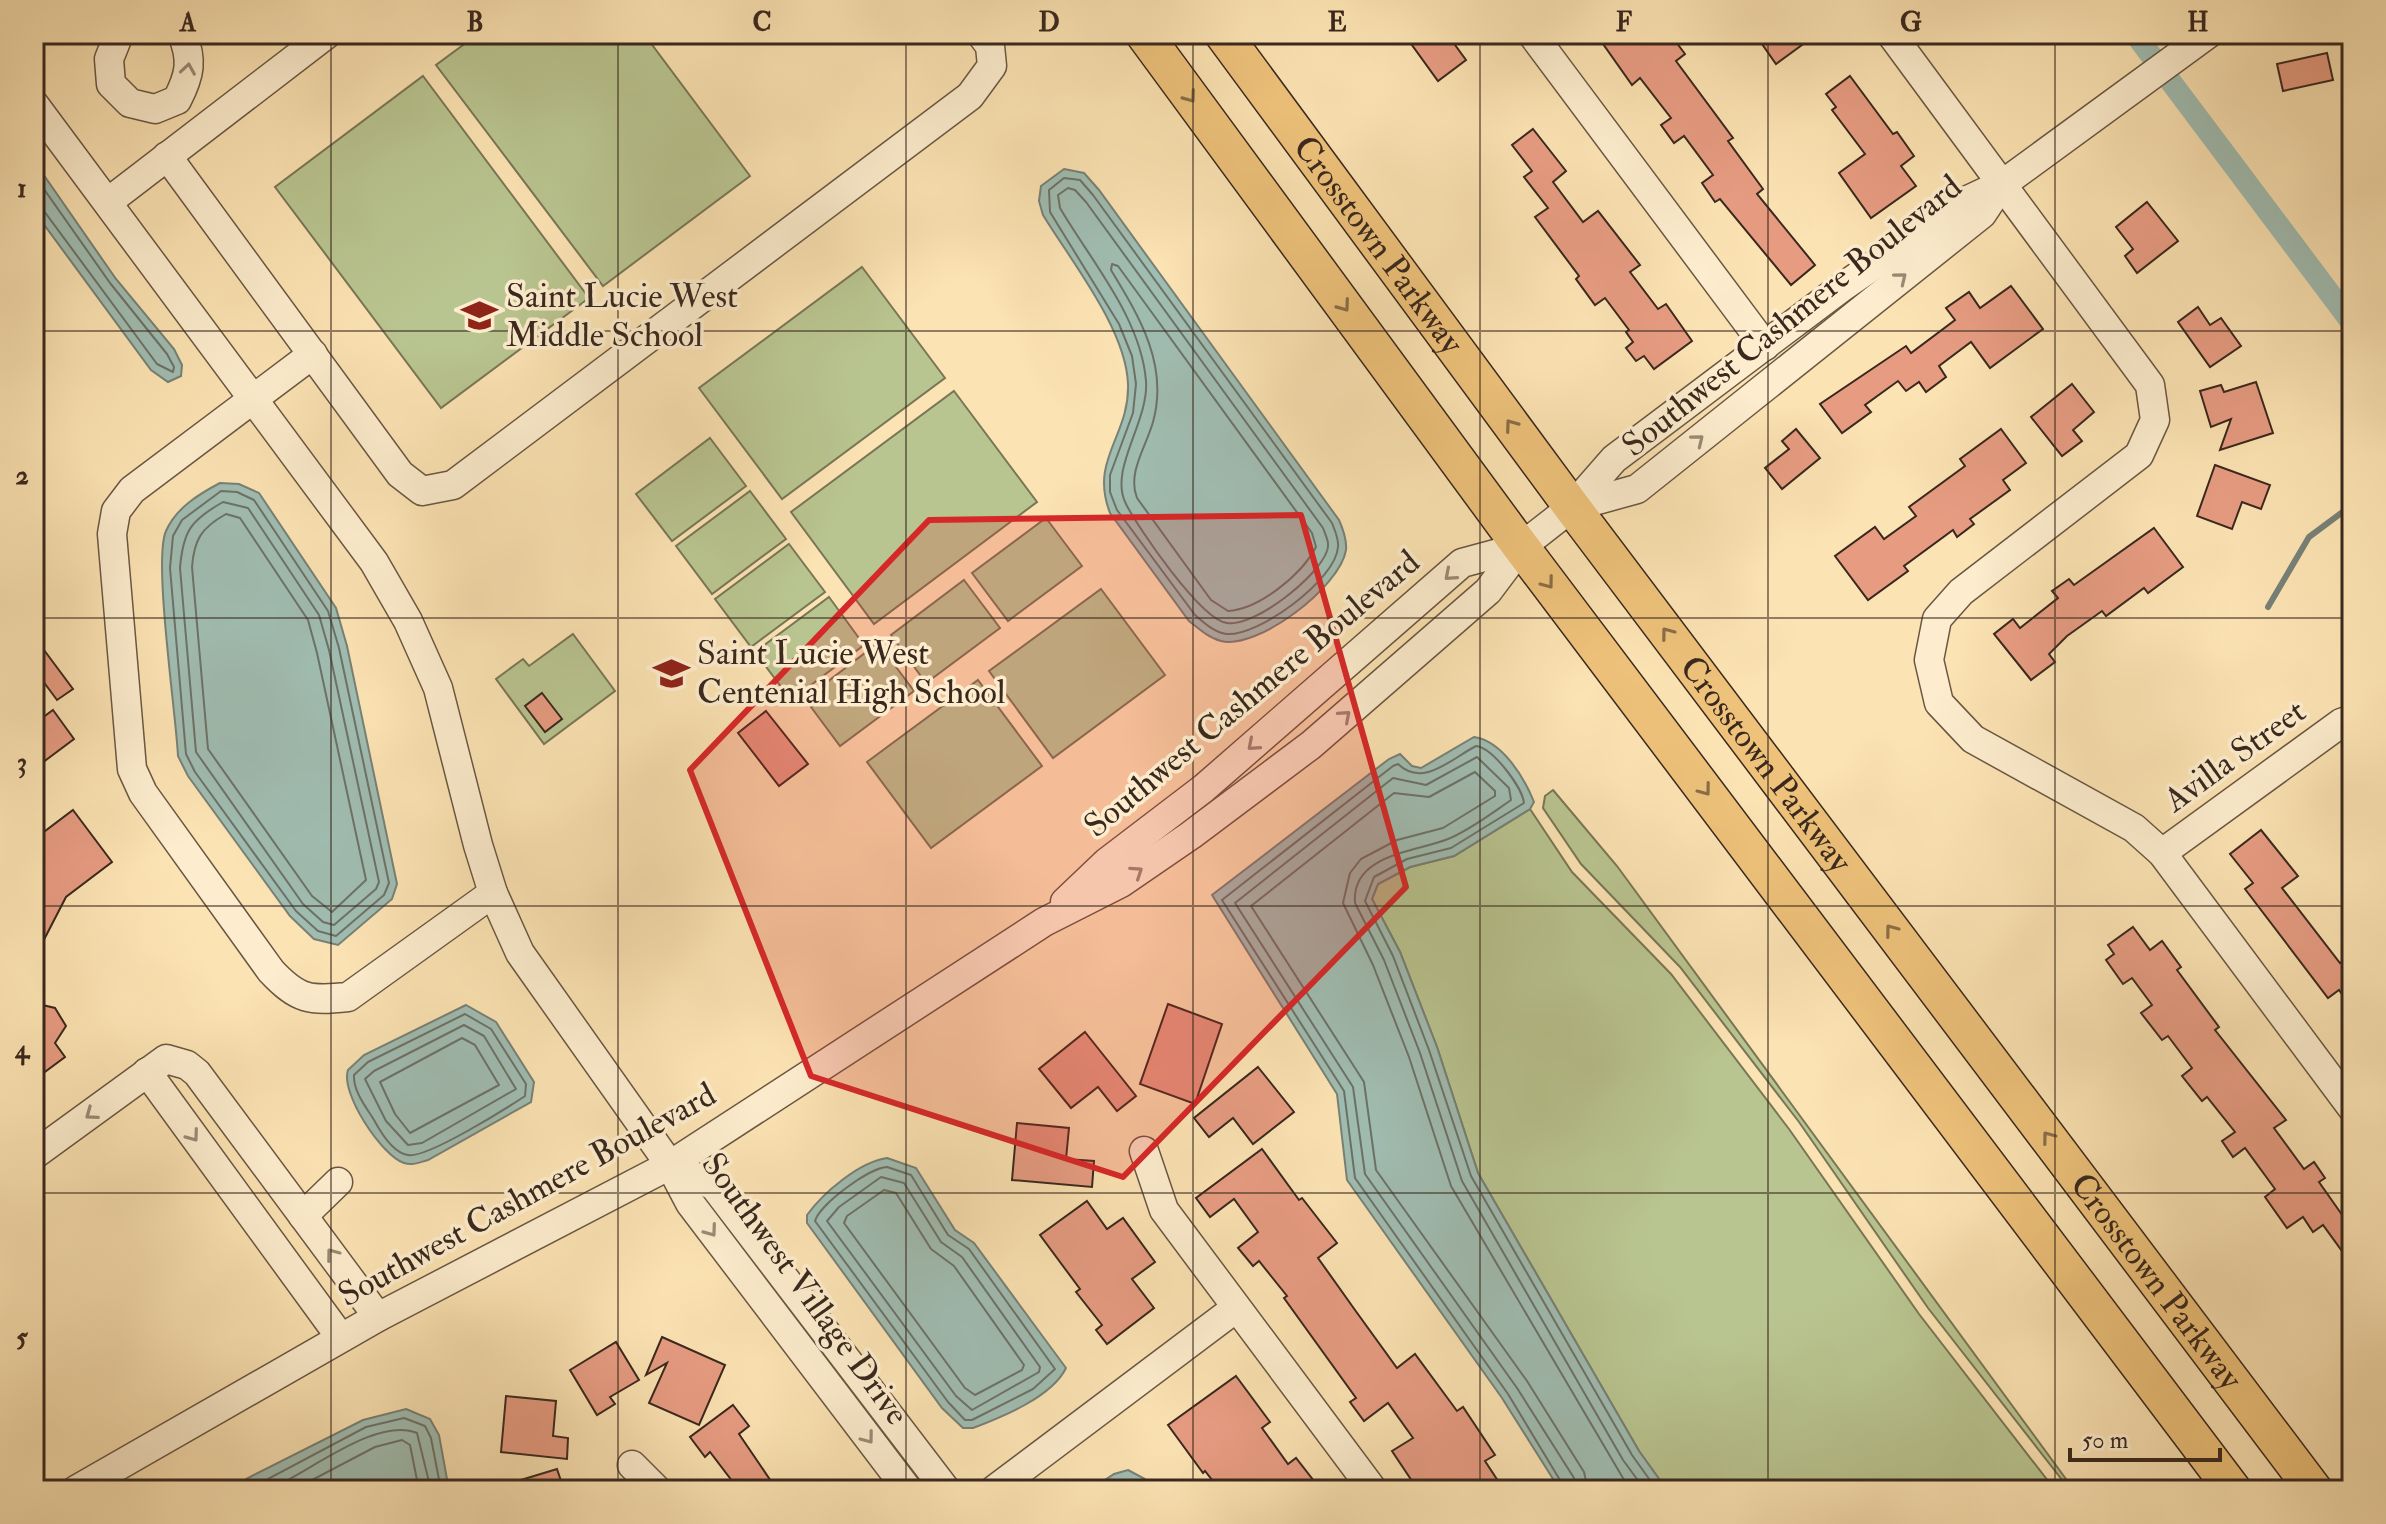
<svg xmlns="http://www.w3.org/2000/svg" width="2386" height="1524" viewBox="0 0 2386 1524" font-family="'IM FELL Double Pica',serif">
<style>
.green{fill:#b9c590;stroke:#797657;stroke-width:2}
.water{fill:#a0bdb2;stroke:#778177;stroke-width:2}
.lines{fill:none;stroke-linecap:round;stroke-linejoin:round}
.shore{stroke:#6c7268;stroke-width:2}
.stream{stroke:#778177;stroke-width:6}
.canal{stroke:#a0bdb2;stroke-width:22}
.building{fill:#e79c82;stroke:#39281e;stroke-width:2}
.minor-casing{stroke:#6a5743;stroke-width:31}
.major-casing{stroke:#39281e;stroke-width:39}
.minor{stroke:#fdedce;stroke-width:28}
.major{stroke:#eec27a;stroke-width:36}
.oneway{stroke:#9b8a76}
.oneway2{stroke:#8a6d47}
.marked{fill:#d62828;fill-opacity:0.2;stroke:#d62828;stroke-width:6;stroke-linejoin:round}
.grid{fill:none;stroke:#39281e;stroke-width:2;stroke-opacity:0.55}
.labels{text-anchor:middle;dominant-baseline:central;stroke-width:7;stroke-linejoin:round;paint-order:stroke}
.street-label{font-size:34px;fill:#39281e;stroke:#fdedce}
.poi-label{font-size:34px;fill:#39281e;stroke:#fdedce;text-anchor:start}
.neatline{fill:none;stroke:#39281e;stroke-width:3}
.grid-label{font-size:26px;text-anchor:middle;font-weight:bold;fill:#39281e}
</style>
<rect width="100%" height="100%" fill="#fce3b3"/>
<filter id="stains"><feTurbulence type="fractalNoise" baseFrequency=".0025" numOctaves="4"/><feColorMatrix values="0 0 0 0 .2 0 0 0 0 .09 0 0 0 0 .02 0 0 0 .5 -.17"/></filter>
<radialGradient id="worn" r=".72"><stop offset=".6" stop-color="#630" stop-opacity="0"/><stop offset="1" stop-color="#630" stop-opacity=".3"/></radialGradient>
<g class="green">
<polygon points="478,34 644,34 750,176 603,286 436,65"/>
<polygon points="423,76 589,298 441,408 275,187"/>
<polygon points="862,267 945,378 782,499 699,388"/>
<polygon points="954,391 1037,502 874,624 791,512"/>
<polygon points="710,438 746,486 672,541 636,494"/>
<polygon points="750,491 786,539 712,594 676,546"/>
<polygon points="1046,518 1082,566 1008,621 972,573"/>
<polygon points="789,544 825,592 751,647 715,599"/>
<polygon points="964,580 1000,628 926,683 891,635"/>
<polygon points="1101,589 1165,675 1053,758 989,671"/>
<polygon points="829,597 864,645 791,700 755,652"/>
<polygon points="573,634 615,691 544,744 496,679 523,659 529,666"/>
<polygon points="878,643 914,691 840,746 805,699"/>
<polygon points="978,680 1042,766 931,848 867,762"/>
<polygon points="1553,790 1617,866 2074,1490 2070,1490 1928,1308 1799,1122 1680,967 1581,864 1543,808 1545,796"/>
<polygon points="1530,809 1572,872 1671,974 1789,1129 1919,1314 2055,1490 1667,1490 1639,1451 1478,1173 1437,1047 1400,952 1372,899 1378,884 1410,867 1454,856"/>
</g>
<g class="water">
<polygon points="34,161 116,279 174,349 182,365 181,376 168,382 151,370 34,211"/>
<path d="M1064,169L1084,173L1099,190L1339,520C1343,529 1347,540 1346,550C1340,587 1258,650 1221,641C1209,638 1199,629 1189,621L1110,513C1089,459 1130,436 1128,384C1126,329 1071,261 1043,215L1039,201L1041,186Z"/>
<path d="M220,483L239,484L259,493L336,608L347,646L397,884L392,899L338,945L314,939L290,916L188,776L178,756C176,713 153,560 166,531C176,508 199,494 220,483Z"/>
<path d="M1474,737C1502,741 1524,777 1534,802L1530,809L1454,856L1410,867L1378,884L1372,899L1400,952L1437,1047L1478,1173L1639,1451L1667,1490H1560L1502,1398L1347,1180L1337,1094L1212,895L1389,759L1400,754L1412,766L1421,768Z"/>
<path d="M466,1005L496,1022L534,1082L531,1102L428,1160C420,1162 413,1166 404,1163C382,1156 340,1093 348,1070L364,1055Z"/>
<path d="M887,1158L916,1168L955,1230L974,1243L1066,1368C1052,1397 1002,1417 973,1428H963L942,1408L807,1223V1215C823,1193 859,1162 887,1158Z"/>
<polygon points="406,1409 430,1419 439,1435 449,1490 236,1490 246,1479 363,1420"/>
<polygon points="1128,1470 1145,1479 1154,1490 1090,1490 1114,1474"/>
</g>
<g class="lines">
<g class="shore">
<polyline points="34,175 110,283 167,354 174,367 173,372 157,364 44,211 34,208"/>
<path d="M1064,178L1080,180L1093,195L1332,523C1335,531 1339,539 1338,547C1336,580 1258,637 1226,634C1214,632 1204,623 1195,615L1117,510L1110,492V475L1133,413L1136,384L1132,356L1119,324L1050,212L1049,190Z"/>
<path d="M1068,188L1075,190L1086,202L1323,528C1326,536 1330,543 1327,551C1318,577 1255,627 1227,623C1201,620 1138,528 1126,504C1108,470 1149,422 1146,381C1141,318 1091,261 1060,208L1058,195Z"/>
<path d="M1112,264L1118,266L1312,533L1316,547C1302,574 1260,609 1228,611L1211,600L1137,498C1127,473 1146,447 1153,422C1169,365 1139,316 1111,270Z"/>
<polygon points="221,491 237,492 254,500 328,611 339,648 389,883 384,895 336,936 318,931 296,911 195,772 186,754 170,568 173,536 182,520"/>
<path d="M223,502L248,508L319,615L329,650L379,882L376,889L334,925L323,922L303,904L196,752L180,568C183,531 191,520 223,502Z"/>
<path d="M226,514L240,518L308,620L317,653L366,880L332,912L312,896L208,749L192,567C194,540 201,528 226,514Z"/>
<path d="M465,1014L491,1029L526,1084L525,1096C507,1108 426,1159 408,1155C393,1153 381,1133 374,1120C366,1107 353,1091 354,1075L368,1062Z"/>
<polygon points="464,1025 484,1036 516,1089 422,1143 408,1145 386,1121 365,1079 374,1071"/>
<polygon points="462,1038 475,1045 499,1085 410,1133 395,1114 380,1082"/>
<path d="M887,1167L911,1175L948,1235L969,1249L1055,1369L1033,1389L972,1420H965L948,1402L815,1221C820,1204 869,1168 887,1167Z"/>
<polygon points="881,1177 904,1183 941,1242 962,1257 1040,1367 1039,1372 972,1410 956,1396 827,1221 839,1207"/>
<polygon points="884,1190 896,1193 931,1249 954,1266 1024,1365 1022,1370 975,1395 965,1388 844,1223 847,1216"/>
<polyline points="247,1490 366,1427 404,1418 425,1426 431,1438 441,1490"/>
<path d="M268,1490C307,1474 376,1416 417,1433L431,1490"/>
<polyline points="293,1490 375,1447 402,1440 410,1445 419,1490"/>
<path d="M1566,1490L1508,1394L1355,1178L1344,1091L1222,900L1393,766L1398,764C1423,788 1451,759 1476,746C1493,748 1522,787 1524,803L1451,848L1407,859L1374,877L1365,901L1393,956L1429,1050L1471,1176L1632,1455L1657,1490"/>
<path d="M1576,1490L1574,1478L1517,1388L1365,1174L1353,1087L1235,903L1393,778L1426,785L1477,757L1509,788L1511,800C1492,813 1470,830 1448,839C1416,852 1351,854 1355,903L1384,960L1420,1053L1462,1181L1623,1460L1645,1490"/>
<polyline points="1588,1490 1584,1472 1527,1381 1376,1170 1364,1082 1251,906 1394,793 1429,797 1475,772 1495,791 1495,796 1443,828 1397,840 1361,859 1350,873 1343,903 1373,965 1409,1057 1451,1186 1630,1490"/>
</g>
<polyline class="stream" points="2268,607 2309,537 2352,505"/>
<polyline class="canal" points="2135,34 2352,323"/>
</g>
<g class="building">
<polygon points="1404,34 1447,34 1466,60 1438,81"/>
<polygon points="1596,34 1670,34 1685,54 1676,61 1733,138 1728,141 1763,189 1757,194 1815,265 1791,285 1720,199 1715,202 1702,183 1713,175 1684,136 1674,143 1661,125 1671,118 1640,78 1632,85"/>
<polygon points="1755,34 1817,34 1776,64"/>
<polygon points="2327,53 2333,80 2283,91 2277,64"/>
<polygon points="1850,76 1893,134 1897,132 1914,156 1901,166 1916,186 1871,218 1839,173 1865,154 1832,110 1836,107 1826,94"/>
<polygon points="1533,129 1566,171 1553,182 1583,222 1598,211 1640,265 1630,272 1658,309 1666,304 1692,341 1654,369 1644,356 1636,361 1626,348 1633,342 1626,332 1629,330 1605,298 1595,305 1576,279 1579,276 1535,217 1548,208 1524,177 1532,171 1512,145"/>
<polygon points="2147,202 2178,241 2137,273 2125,256 2133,249 2116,227"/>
<polygon points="2011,286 2043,329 1990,368 1971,342 1939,366 1946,377 1926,392 1919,382 1906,391 1898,381 1865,405 1871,412 1842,433 1820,404 1906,346 1911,353 1955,320 1946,308 1969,292 1980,308"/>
<polygon points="2198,307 2210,325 2221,318 2241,346 2210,367 2178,322"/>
<polygon points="2256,382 2273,433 2220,450 2231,419 2211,427 2200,391 2221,385 2224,392"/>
<polygon points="2072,384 2094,412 2073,430 2082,441 2062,456 2031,417"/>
<polygon points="1796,429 1820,458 1782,489 1765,468 1789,449 1782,441"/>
<polygon points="2001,429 2026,463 2003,480 2010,490 1970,519 1974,524 1957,537 1953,530 1904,566 1908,571 1868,600 1835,556 1875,527 1884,539 1916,516 1909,507 1965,466 1960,459"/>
<polygon points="2215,465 2270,485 2261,509 2242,502 2232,529 2197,516"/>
<polygon points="2154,528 2183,567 2148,593 2144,588 2106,616 2102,611 2067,636 2049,654 2055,662 2031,680 1994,634 2013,619 2020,628 2058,598 2052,591 2069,579 2074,585"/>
<polygon points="44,650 73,689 57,700 34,669 34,657"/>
<polygon points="542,693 562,719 545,732 525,706"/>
<polygon points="53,710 74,739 34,769 34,724"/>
<polygon points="766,711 808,764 779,786 738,733"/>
<polygon points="73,810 112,862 66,897 34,959 34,817 45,831"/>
<polygon points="2261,830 2298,876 2282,888 2340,963 2352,954 2352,1009 2339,990 2328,998 2245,889 2253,883 2230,854"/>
<polygon points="2133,927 2150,950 2162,941 2181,967 2177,970 2219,1027 2215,1030 2286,1120 2274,1128 2304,1169 2314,1162 2325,1178 2319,1182 2352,1229 2352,1265 2323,1225 2313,1232 2303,1217 2287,1228 2265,1197 2275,1189 2245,1148 2233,1157 2222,1141 2235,1132 2207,1097 2202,1101 2182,1076 2192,1068 2168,1036 2162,1040 2141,1013 2152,1005 2132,978 2123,984 2106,960 2114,954 2108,945"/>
<polygon points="34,1003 55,1008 66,1026 55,1043 65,1057 34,1080"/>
<polygon points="1168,1004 1222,1024 1195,1104 1140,1084"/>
<polygon points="1085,1032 1136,1096 1117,1111 1098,1087 1071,1108 1039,1069"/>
<polygon points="1258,1067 1294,1112 1253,1144 1233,1118 1209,1137 1194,1118"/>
<polygon points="1017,1123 1069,1128 1066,1159 1094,1161 1092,1187 1012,1180"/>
<polygon points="1262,1149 1299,1200 1302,1198 1337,1243 1318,1258 1355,1310 1397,1368 1415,1354 1457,1411 1463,1407 1495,1455 1485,1461 1504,1490 1418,1490 1392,1451 1413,1438 1388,1403 1364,1421 1350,1402 1356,1398 1284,1298 1287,1296 1259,1261 1253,1266 1238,1248 1258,1232 1234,1199 1210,1217 1196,1198"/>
<polygon points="1087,1201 1107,1229 1123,1218 1155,1262 1132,1279 1154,1308 1107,1344 1096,1330 1102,1325 1076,1292 1080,1289 1040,1235"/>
<polygon points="662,1337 725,1365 699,1425 649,1403 667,1363 646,1375"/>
<polygon points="616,1342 639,1380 610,1397 615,1404 597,1415 570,1370"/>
<polygon points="1236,1376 1270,1422 1262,1428 1288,1464 1296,1458 1321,1490 1220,1490 1205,1471 1203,1473 1168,1425"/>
<polygon points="506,1396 556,1401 553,1436 568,1438 567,1459 501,1452"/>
<polygon points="733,1405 749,1426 739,1434 777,1490 739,1490 710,1452 705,1457 690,1437"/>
<polygon points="557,1469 564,1490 502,1490 501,1486"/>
</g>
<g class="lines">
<defs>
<g id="minor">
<path d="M119,34L109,59L111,84L130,103L155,109L177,100C190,75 193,60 182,34"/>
<polyline points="1532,34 1765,346"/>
<polyline points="1891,34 2150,385 2155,420 2139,455 1961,592 1937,619 1929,660 1939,703 1973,739 2134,828 2162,853 2352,1108"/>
<polyline points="34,104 374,562 408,621 438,688 478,845 493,893 520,953 670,1165 690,1203 908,1490"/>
<polyline points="167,156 400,474 422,491 453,485 970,96 992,66 990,46 981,34"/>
<polyline points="108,202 327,34"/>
<path d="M313,354L132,490L116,511L112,534L132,769L143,793L271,971C298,1000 310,1001 348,997L493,893"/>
<polyline points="1572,507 1637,489 1982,214 1998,190"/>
<polyline points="2162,853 2341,723 2352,719"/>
<polyline points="1065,902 1107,862 1204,788 1462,563 1521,547"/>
<polyline points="147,1072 341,1338"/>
<polyline points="1144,1151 1164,1210 1373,1490"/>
<polyline points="34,1155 166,1059 187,1065 197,1073 378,1317"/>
<polyline points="670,1165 714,1186 946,1490"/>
<polyline points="303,1216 338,1182"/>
<polyline points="632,1465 657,1490"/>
<polyline points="76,1490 378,1317 670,1165 1044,922 1121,883 1191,835 1311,745 1488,591 1521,547 1572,507 1614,459 1841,288 1968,200 2004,183 2208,34"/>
<polyline points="994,1490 1236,1308"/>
</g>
<g id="major">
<polyline points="1144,34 1521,547 2233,1490"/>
<path id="s1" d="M1223,34L1572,507L2314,1490"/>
</g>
</defs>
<use href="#minor" class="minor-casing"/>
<use href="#major" class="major-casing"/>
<use href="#minor" class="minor"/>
<use href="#major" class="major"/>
</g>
<defs><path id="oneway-chevron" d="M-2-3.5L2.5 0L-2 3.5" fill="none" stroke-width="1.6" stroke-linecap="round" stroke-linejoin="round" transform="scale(2)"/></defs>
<g class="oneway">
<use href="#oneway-chevron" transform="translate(188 69) rotate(-81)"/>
<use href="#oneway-chevron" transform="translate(1901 278) rotate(-39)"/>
<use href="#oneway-chevron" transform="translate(1698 440) rotate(-39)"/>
<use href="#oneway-chevron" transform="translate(1450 575) rotate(139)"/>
<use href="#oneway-chevron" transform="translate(1345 716) rotate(-41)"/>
<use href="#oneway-chevron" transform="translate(1253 745) rotate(139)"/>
<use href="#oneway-chevron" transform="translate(1137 872) rotate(-34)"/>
<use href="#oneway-chevron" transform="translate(91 1114) rotate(144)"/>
<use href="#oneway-chevron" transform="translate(193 1136) rotate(54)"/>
<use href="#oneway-chevron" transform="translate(711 1231) rotate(54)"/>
<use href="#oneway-chevron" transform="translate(332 1254) rotate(-127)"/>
<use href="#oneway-chevron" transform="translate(868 1438) rotate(53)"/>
</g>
<g class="oneway2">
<use href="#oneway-chevron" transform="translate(1190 97) rotate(54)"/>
<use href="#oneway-chevron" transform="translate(1344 306) rotate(54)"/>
<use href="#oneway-chevron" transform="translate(1511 425) rotate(-126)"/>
<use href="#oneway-chevron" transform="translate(1548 583) rotate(53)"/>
<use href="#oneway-chevron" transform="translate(1667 633) rotate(-127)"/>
<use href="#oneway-chevron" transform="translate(1705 790) rotate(53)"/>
<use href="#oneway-chevron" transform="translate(1891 930) rotate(-127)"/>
<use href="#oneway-chevron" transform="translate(2048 1137) rotate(-127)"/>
</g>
<path class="marked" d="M1301,515L1406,887L1123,1177L811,1076L690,770L929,520Z"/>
<path class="grid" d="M331,34V1490M618,34V1490M906,34V1490M1193,34V1490M1480,34V1490M1768,34V1490M2055,34V1490M34,331H2352M34,618H2352M34,906H2352M34,1193H2352"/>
<defs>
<symbol id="school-bare" viewBox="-9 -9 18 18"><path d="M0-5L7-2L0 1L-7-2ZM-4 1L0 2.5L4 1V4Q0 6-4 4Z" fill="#8f2418" stroke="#fdedce" stroke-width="2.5" paint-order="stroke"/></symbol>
</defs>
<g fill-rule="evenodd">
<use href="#school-bare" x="454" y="290" width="51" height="51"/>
<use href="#school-bare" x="646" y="648" width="51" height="51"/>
</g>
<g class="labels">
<g class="street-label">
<text stroke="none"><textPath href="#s1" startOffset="262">Crosstown Parkway</textPath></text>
<text transform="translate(1792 316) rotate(-39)">Southwest Cashmere Boulevard</text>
<text transform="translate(1252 694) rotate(-40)">Southwest Cashmere Boulevard</text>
<text transform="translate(2235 756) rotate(-36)">Avilla Street</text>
<text stroke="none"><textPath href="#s1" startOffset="910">Crosstown Parkway</textPath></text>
<text transform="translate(527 1195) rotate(-29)">Southwest Cashmere Boulevard</text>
<text stroke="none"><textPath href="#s1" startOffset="1558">Crosstown Parkway</textPath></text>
<text transform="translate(805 1289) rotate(54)">Southwest Village Drive</text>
</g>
<g class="poi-label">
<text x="506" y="296">Saint Lucie West<tspan x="506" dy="39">Middle School</tspan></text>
<text x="697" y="653">Saint Lucie West<tspan x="697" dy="39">Centenial High School</tspan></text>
</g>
</g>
<rect width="2386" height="1524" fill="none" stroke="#fce3b3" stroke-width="88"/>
<path d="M2070 1448v12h150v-12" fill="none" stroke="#39281e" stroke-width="4"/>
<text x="2082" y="1448" font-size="24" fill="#39281e" stroke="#fdedce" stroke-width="6" paint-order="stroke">50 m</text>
<rect x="44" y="44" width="2298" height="1436" class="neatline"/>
<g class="grid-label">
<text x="188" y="31">A</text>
<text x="475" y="31">B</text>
<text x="762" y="31">C</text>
<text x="1049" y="31">D</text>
<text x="1337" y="31">E</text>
<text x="1624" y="31">F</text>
<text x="1911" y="31">G</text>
<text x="2198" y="31">H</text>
<text x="22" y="197">1</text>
<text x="22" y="484">2</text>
<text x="22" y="771">3</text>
<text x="22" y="1058">4</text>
<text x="22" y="1346">5</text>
</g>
<rect width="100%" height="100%" filter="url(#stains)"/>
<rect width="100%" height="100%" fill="url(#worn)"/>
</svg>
